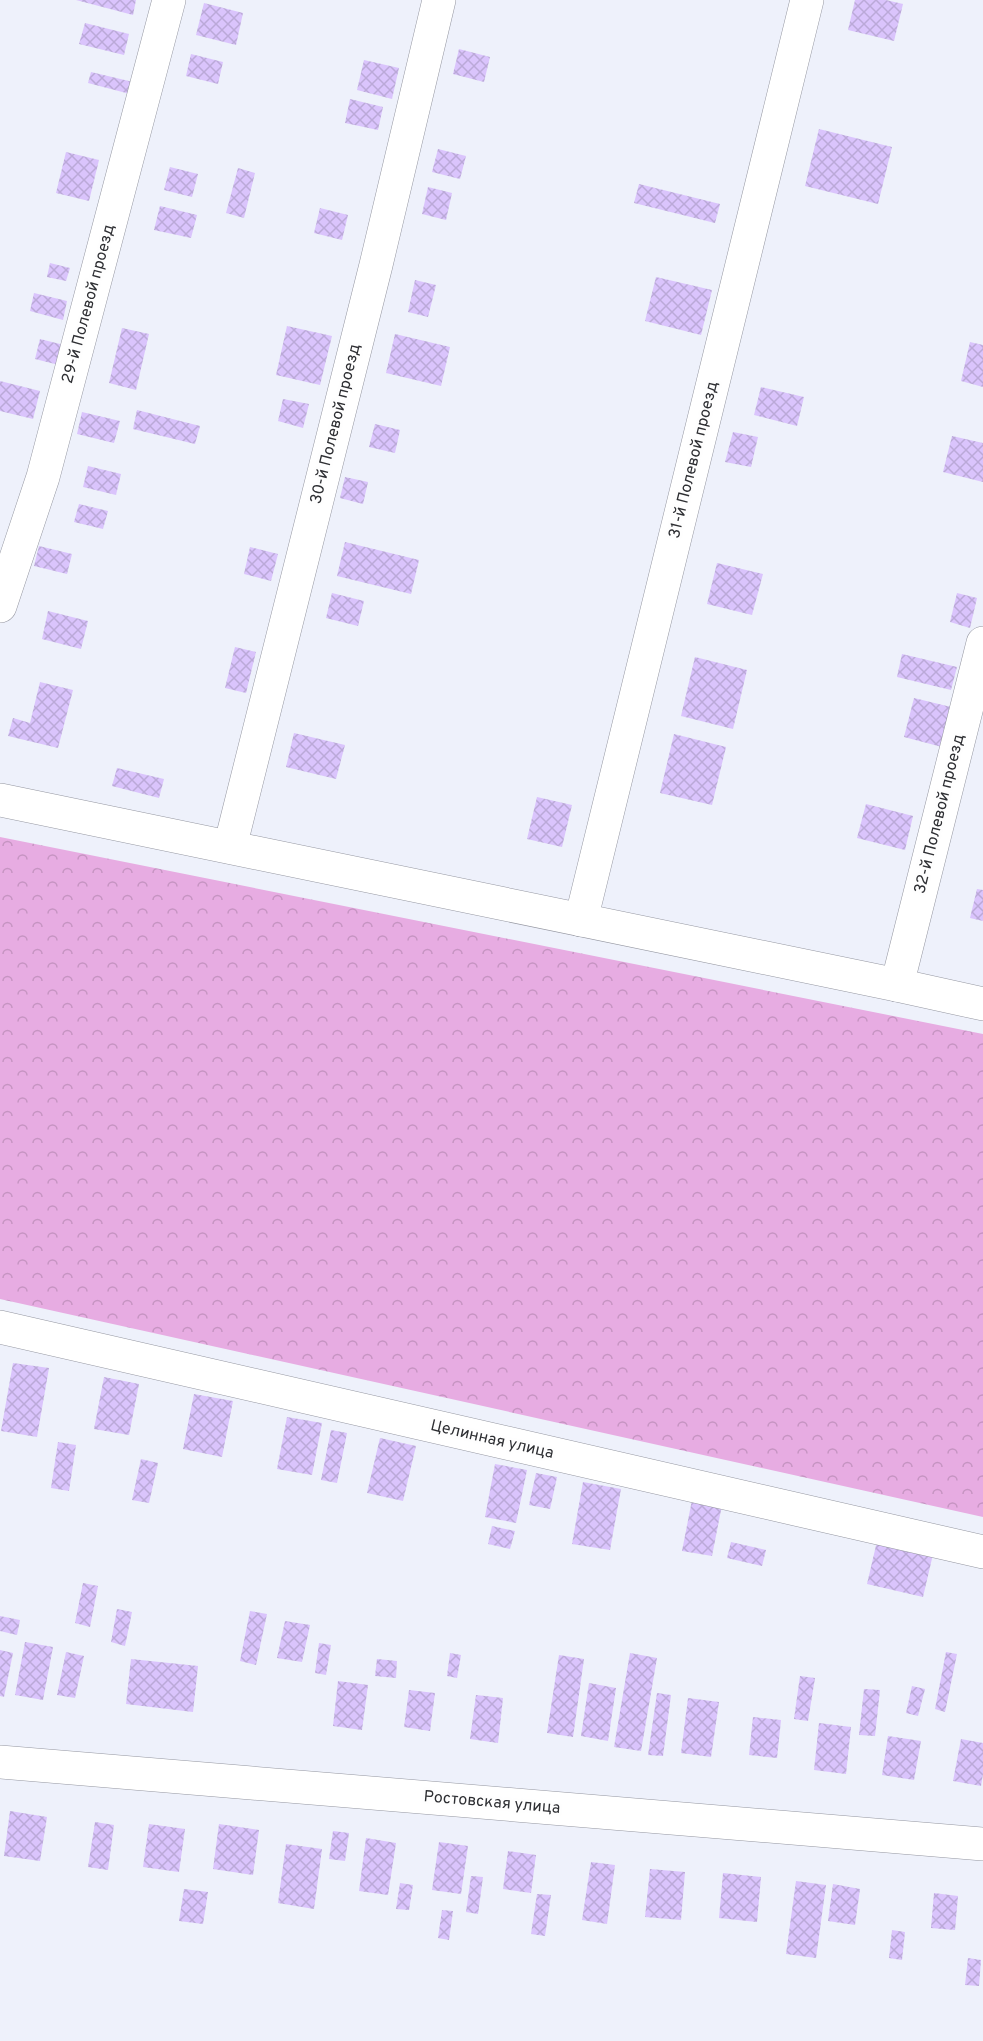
<svg xmlns="http://www.w3.org/2000/svg" width="983" height="2041" viewBox="0 0 983 2041" font-family="Overpass,sans-serif">
<style>
.forest{fill:url(#forest-crowns)}
.building{fill:url(#building-cross-hatch)}
.lines{fill:none;stroke-linecap:round;stroke-linejoin:round}
.minor-casing{stroke:#9597a1;stroke-width:34}
.minor{stroke:#fff;stroke-width:33}
.labels{text-anchor:middle;dominant-baseline:central;stroke-width:6;stroke-linejoin:round;paint-order:stroke}
.street-label{font-size:16px;fill:#2e2f33;stroke:#fefefe}
</style>
<defs>
<pattern id="forest-crowns" width="20" height="18" patternUnits="userSpaceOnUse" patternTransform="scale(1.5)"><rect width="20" height="18" fill="#e7ace2"/><path d="M2 6a3 3 0 1 1 6 0M12 15a3 3 0 1 1 6 0" fill="none" stroke="#c694c2"/></pattern>
<pattern id="building-cross-hatch" width="8" height="8" patternUnits="userSpaceOnUse" patternTransform="scale(1.5)"><rect width="8" height="8" fill="#dac4fc"/><path d="M0 0l8 8M0 8l8-8" fill="none" stroke="#bba9d8"/></pattern>
</defs>
<rect width="100%" height="100%" fill="#eef1fb"/>
<polygon class="forest" points="0,837 983,1034 983,1517 0,1299"/>
<g class="building">
<polygon points="76,0 136,0 133,15"/>
<polygon points="855,0 886,0 903,4 894,41 848,30"/>
<polygon points="204,3 243,13 236,45 196,35"/>
<polygon points="85,23 129,34 124,55 79,44"/>
<polygon points="459,49 490,57 484,82 453,74"/>
<polygon points="191,54 223,62 218,84 186,76"/>
<polygon points="364,60 399,68 392,99 357,90"/>
<polygon points="91,72 133,82 130,94 88,83"/>
<polygon points="350,99 383,107 378,130 345,123"/>
<polygon points="819,129 892,147 878,204 805,186"/>
<polygon points="438,149 466,156 460,179 432,172"/>
<polygon points="66,152 99,160 89,201 56,193"/>
<polygon points="170,167 198,174 192,197 164,190"/>
<polygon points="238,168 255,173 244,218 226,213"/>
<polygon points="639,184 720,204 715,223 634,203"/>
<polygon points="428,187 452,193 446,220 422,214"/>
<polygon points="160,206 197,215 191,238 154,230"/>
<polygon points="320,208 348,215 342,240 314,233"/>
<polygon points="50,263 70,268 66,281 47,277"/>
<polygon points="656,277 712,290 701,335 645,321"/>
<polygon points="415,280 436,285 428,317 408,312"/>
<polygon points="34,293 67,301 63,320 30,311"/>
<polygon points="287,326 332,336 320,385 276,375"/>
<polygon points="122,328 149,334 136,390 109,383"/>
<polygon points="395,334 450,347 441,386 386,373"/>
<polygon points="40,339 64,345 59,365 35,359"/>
<polygon points="970,342 983,345 983,387 961,381"/>
<polygon points="0,381 40,391 33,419 0,411"/>
<polygon points="761,387 804,397 797,426 754,415"/>
<polygon points="283,399 309,404 303,428 278,421"/>
<polygon points="137,410 200,426 195,444 133,429"/>
<polygon points="82,412 120,421 114,443 77,434"/>
<polygon points="375,424 400,430 395,453 369,447"/>
<polygon points="733,432 758,437 751,467 725,462"/>
<polygon points="952,436 983,443 983,482 943,472"/>
<polygon points="88,466 121,474 116,495 83,487"/>
<polygon points="345,477 368,482 363,504 340,498"/>
<polygon points="79,504 108,511 103,529 74,522"/>
<polygon points="345,542 419,560 411,594 337,576"/>
<polygon points="39,546 72,554 67,574 34,566"/>
<polygon points="250,547 278,554 271,581 244,574"/>
<polygon points="717,563 763,574 752,615 707,604"/>
<polygon points="332,593 364,601 358,626 326,618"/>
<polygon points="957,593 977,598 970,628 950,622"/>
<polygon points="48,611 88,621 81,649 42,639"/>
<polygon points="235,647 256,652 246,693 225,688"/>
<polygon points="902,654 957,667 951,690 897,677"/>
<polygon points="695,657 747,670 733,729 681,716"/>
<polygon points="40,682 73,690 58,748 8,736 13,718 30,723"/>
<polygon points="914,698 951,707 942,747 904,737"/>
<polygon points="294,733 345,745 336,779 286,767"/>
<polygon points="674,734 726,747 712,805 660,793"/>
<polygon points="117,768 164,779 159,798 112,786"/>
<polygon points="537,797 572,805 562,847 527,839"/>
<polygon points="866,804 913,816 905,850 857,838"/>
<polygon points="977,889 983,890 983,921 970,918"/>
<polygon points="13,1363 49,1368 37,1437 1,1431"/>
<polygon points="104,1377 139,1384 129,1435 94,1429"/>
<polygon points="194,1394 233,1401 222,1457 183,1449"/>
<polygon points="287,1417 322,1423 312,1475 277,1469"/>
<polygon points="331,1430 347,1433 337,1483 321,1480"/>
<polygon points="380,1438 416,1446 403,1501 367,1493"/>
<polygon points="58,1442 76,1445 69,1491 51,1488"/>
<polygon points="141,1459 158,1463 149,1503 132,1500"/>
<polygon points="495,1464 527,1470 516,1523 485,1517"/>
<polygon points="536,1473 557,1477 550,1509 529,1505"/>
<polygon points="583,1482 621,1489 610,1550 572,1544"/>
<polygon points="692,1500 722,1505 712,1556 682,1551"/>
<polygon points="492,1526 515,1531 510,1549 488,1544"/>
<polygon points="878,1537 934,1550 923,1597 867,1584"/>
<polygon points="731,1542 766,1550 762,1566 727,1558"/>
<polygon points="83,1583 98,1586 90,1627 75,1623"/>
<polygon points="117,1609 132,1612 125,1646 111,1642"/>
<polygon points="250,1611 267,1614 256,1665 240,1661"/>
<polygon points="0,1616 20,1620 17,1635 0,1631"/>
<polygon points="285,1621 310,1625 302,1662 277,1658"/>
<polygon points="25,1642 53,1647 43,1700 15,1695"/>
<polygon points="319,1643 331,1645 326,1675 315,1673"/>
<polygon points="0,1650 13,1653 4,1697 0,1696"/>
<polygon points="66,1652 84,1656 75,1698 57,1695"/>
<polygon points="946,1652 957,1654 945,1712 935,1709"/>
<polygon points="450,1653 461,1655 457,1678 447,1676"/>
<polygon points="630,1653 657,1658 641,1751 614,1747"/>
<polygon points="559,1655 584,1659 573,1737 547,1733"/>
<polygon points="131,1659 198,1666 193,1712 126,1704"/>
<polygon points="377,1659 397,1661 396,1678 375,1676"/>
<polygon points="800,1676 815,1678 808,1721 794,1719"/>
<polygon points="338,1681 368,1685 362,1730 333,1726"/>
<polygon points="589,1683 616,1688 608,1741 581,1736"/>
<polygon points="912,1686 925,1689 918,1716 906,1713"/>
<polygon points="864,1689 880,1690 875,1736 859,1735"/>
<polygon points="409,1690 435,1693 430,1731 404,1727"/>
<polygon points="657,1693 671,1695 663,1756 648,1755"/>
<polygon points="476,1695 503,1698 498,1743 470,1739"/>
<polygon points="688,1698 719,1702 711,1757 681,1753"/>
<polygon points="753,1717 781,1720 777,1758 749,1755"/>
<polygon points="819,1723 851,1727 846,1774 814,1770"/>
<polygon points="888,1736 921,1741 914,1780 882,1775"/>
<polygon points="961,1739 983,1743 983,1774 981,1786 953,1781"/>
<polygon points="10,1811 47,1817 40,1861 4,1856"/>
<polygon points="95,1822 114,1825 108,1870 88,1867"/>
<polygon points="149,1824 185,1829 179,1872 143,1867"/>
<polygon points="219,1824 259,1830 253,1875 213,1869"/>
<polygon points="333,1831 349,1833 345,1861 329,1859"/>
<polygon points="366,1838 396,1843 388,1895 359,1891"/>
<polygon points="439,1842 468,1846 461,1894 432,1890"/>
<polygon points="286,1844 322,1849 314,1909 278,1903"/>
<polygon points="508,1851 536,1855 531,1893 503,1889"/>
<polygon points="591,1862 615,1865 607,1924 582,1920"/>
<polygon points="650,1869 685,1872 681,1920 645,1917"/>
<polygon points="723,1873 761,1877 757,1922 719,1918"/>
<polygon points="471,1876 483,1877 478,1914 466,1912"/>
<polygon points="796,1881 826,1885 816,1958 786,1954"/>
<polygon points="400,1883 413,1885 409,1910 396,1909"/>
<polygon points="833,1884 860,1889 855,1925 828,1921"/>
<polygon points="184,1889 208,1892 203,1924 179,1921"/>
<polygon points="934,1893 958,1896 955,1930 931,1928"/>
<polygon points="537,1894 551,1895 545,1936 531,1934"/>
<polygon points="442,1910 453,1911 449,1940 438,1938"/>
<polygon points="892,1930 905,1932 902,1960 889,1958"/>
<polygon points="968,1958 981,1960 979,1986 965,1985"/>
</g>
<g class="lines">
<defs>
<g id="minor">
<polyline points="0,606 43,477 169,0"/>
<polyline points="0,800 897,985 983,1004"/>
<polyline points="230,847 376,265 439,0"/>
<polyline points="581,920 807,0"/>
<polyline points="897,985 983,643"/>
<polyline points="0,1327 983,1552"/>
<polyline points="0,1762 983,1844"/>
</g>
</defs>
<use href="#minor" class="minor-casing"/>
<use href="#minor" class="minor"/>
</g>
<g class="labels">
<g class="street-label">
<text transform="translate(89 304) rotate(-75)">29-й Полевой проезд</text>
<text transform="translate(336 424) rotate(-76)">30-й Полевой проезд</text>
<text transform="translate(694 460) rotate(-76)">31-й Полевой проезд</text>
<text transform="translate(940 814) rotate(-76)">32-й Полевой проезд</text>
<text transform="translate(492 1440) rotate(13)">Целинная улица</text>
<text transform="translate(492 1803) rotate(5)">Ростовская улица</text>
</g>
</g>
</svg>
